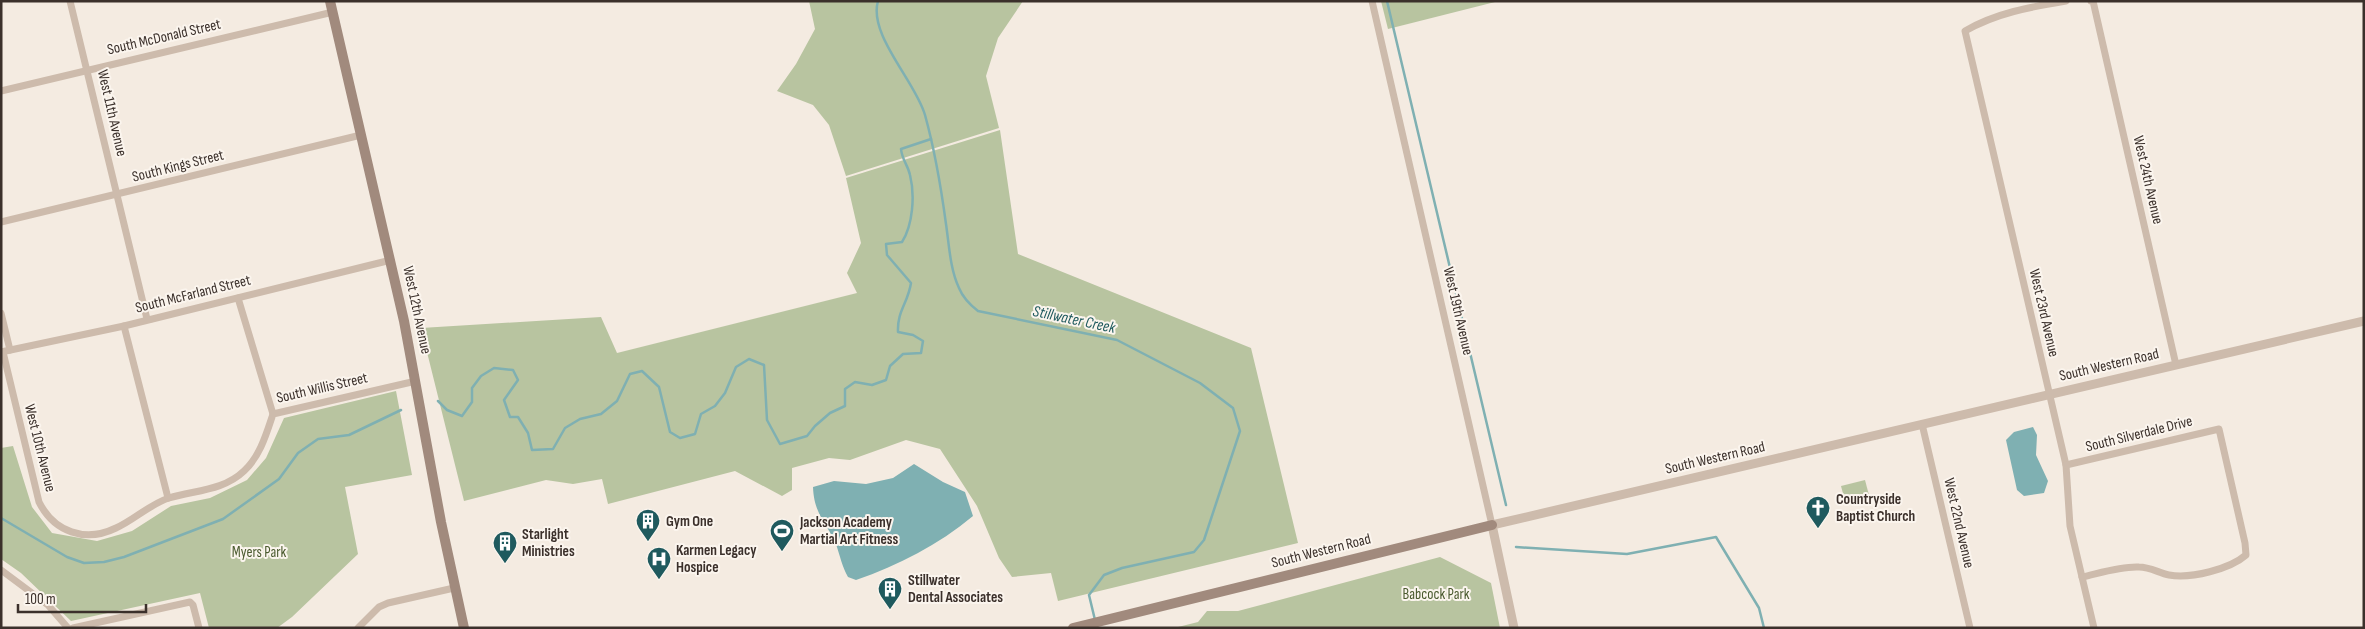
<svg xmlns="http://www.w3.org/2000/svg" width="2365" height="629" viewBox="0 0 2365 629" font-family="'Sofia Sans Condensed',sans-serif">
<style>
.green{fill:#b8c4a0}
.water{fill:#7fb0b2}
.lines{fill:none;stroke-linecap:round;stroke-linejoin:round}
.stream{stroke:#7fb0b2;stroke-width:2.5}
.minor{stroke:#cdbbac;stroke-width:7}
.tertiary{stroke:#cdbbac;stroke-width:9}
.secondary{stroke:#a18a7d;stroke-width:10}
.labels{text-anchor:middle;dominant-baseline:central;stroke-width:4;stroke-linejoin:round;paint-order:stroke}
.street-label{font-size:15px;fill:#3b302b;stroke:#fbf5ee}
.poi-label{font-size:15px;font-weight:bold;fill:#3b302b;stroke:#fbf5ee;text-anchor:start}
.park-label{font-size:15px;fill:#4a5a2e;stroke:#fbf5ee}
.water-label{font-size:16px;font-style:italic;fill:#1f5a5e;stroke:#fbf5ee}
</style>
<rect width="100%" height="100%" fill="#f4ebe1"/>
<g class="green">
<polygon points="809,1 1023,1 998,38 986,76 999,128 846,176 829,125 813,105 777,91 796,64 815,29"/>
<polygon points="1381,1 1499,1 1388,29"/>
<polygon points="1000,130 1018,254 1251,348 1298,543 1058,601 1051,573 1012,577 999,558 977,506 940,449 906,440 850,460 829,458 792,468 792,490 782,496 735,471 608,504 602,479 573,484 546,480 464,501 421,328 601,317 617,353 857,293 847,273 861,243 846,178"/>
<polygon points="396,391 412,475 345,487 358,554 292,617 277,628 209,628 200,593 71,621 21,573 1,559 1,448 13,446 32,507 52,533 97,541 132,531 171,506 210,498 247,480 266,458 284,418"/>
<polygon points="1865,480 1870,499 1846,505 1841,486"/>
<polygon points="1440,557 1491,583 1500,628 1174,628 1198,622 1207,611 1238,611"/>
</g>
<g class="water">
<polygon points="2033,427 2037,435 2036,455 2048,481 2044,493 2024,496 2017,490 2006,440 2014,432"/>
<path d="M914,464L943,482L965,492L973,516C938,545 899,565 856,580L848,577C842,566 840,556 836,544C826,522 814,514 813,487L834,481L866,484L893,478Z"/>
</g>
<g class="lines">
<g class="stream">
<path d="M878,1C868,35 916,82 925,115C935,151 941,187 946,224C949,244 950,269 959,288C963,298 969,304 978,311L1117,340L1200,383L1233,408L1240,431L1204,540L1194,552L1122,568L1104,575L1089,595L1095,620"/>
<polyline points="1387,1 1506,505"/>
<path d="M438,401L447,410L462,416L472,402V388L481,376L494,368L513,370L518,380L504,400L510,417H518L528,433L532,450L553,449L565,428L580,419L601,414L617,401L630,374L642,371L659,387L670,432L680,438L695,434L701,414L715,406L725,393L736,367L749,359L764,365L767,420L780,444L807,436L815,426L830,413L845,406V389L855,382L872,385L886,380L890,366L903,354L921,353L923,341L913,335L898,332C897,311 908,303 911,283L887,255L886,244L902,242C913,225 915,195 910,175C908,165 902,160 901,149L931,139"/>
<polyline points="1,518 67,557 84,563 104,562 124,557 223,519 279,479 298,453 318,439 349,435 401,410"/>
<polyline points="1516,547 1627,554 1716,537 1759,608 1764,628"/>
</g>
<g class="minor">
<polyline points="70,1 147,319"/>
<polyline points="1372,1 1492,525"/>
<path d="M2066,1C2030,7 1996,13 1965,31L2066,465L2070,526L2094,628"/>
<polyline points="2091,1 2093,1 2176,365"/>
<polyline points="1,91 333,12"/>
<polyline points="1,222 361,135"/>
<polyline points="238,298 273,414"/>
<polyline points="1,313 10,350"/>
<polyline points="124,326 168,498"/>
<polyline points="1,352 124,326 391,260"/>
<path d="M3,352L39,502C54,532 85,543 116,528C134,520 150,504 169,498C195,490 223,491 244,471C260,456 266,435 273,414L416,381"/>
<polyline points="1922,424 1970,628"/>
<path d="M2066,465L2219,429L2245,543L2246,555C2230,569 2191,579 2169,575C2159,573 2150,567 2139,567C2121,566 2100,573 2082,577"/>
<polyline points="1,570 48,605 68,628"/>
<polyline points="73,628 190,602 193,605 199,628"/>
<polyline points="358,628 379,607 388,603 454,588"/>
</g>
<polyline class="tertiary" points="1514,628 1492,525 2364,321"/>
<g class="secondary">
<polyline points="330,1 404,321 441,522 464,628"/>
<polyline points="1073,628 1492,525"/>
</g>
</g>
<defs>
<symbol id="church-pin" viewBox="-11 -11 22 30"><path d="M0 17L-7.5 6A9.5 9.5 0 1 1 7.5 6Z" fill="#1f5a5e" stroke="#fbf5ee"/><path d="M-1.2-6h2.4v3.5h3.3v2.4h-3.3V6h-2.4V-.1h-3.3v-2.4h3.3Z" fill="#fff"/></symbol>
<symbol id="building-pin" viewBox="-11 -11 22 30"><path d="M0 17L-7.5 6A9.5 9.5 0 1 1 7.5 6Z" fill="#1f5a5e" stroke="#fbf5ee"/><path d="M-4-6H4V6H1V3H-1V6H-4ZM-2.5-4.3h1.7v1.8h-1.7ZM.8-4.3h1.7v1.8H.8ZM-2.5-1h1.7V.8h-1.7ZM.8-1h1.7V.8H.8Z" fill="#fff"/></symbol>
<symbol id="stadium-pin" viewBox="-11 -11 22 30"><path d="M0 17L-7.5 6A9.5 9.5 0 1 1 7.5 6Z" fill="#1f5a5e" stroke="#fbf5ee"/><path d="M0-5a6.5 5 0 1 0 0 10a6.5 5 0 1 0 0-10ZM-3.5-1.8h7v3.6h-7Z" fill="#fff"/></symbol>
<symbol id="hospital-pin" viewBox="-11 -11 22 30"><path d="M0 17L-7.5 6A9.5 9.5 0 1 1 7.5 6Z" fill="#1f5a5e" stroke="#fbf5ee"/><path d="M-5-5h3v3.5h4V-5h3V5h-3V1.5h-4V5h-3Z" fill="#fff"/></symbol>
</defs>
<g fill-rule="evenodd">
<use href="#church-pin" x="1804" y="494" width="28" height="38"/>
<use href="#building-pin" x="634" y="507" width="28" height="38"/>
<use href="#stadium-pin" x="768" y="517" width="28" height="38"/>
<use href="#building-pin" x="491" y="529" width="28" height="38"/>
<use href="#hospital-pin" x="645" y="545" width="28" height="38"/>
<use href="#building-pin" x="876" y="575" width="28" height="38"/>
</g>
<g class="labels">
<g class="street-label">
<text transform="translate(164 37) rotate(-13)">South McDonald Street</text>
<text transform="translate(112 113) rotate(77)">West 11th Avenue</text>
<text transform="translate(178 166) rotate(-14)">South Kings Street</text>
<text transform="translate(2148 180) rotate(77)">West 24th Avenue</text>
<text transform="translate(193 294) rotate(-14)">South McFarland Street</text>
<text transform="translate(417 310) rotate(78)">West 12th Avenue</text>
<text transform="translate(1458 311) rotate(77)">West 19th Avenue</text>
<text transform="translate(2044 313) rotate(77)">West 23rd Avenue</text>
<text transform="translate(2109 365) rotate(-13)">South Western Road</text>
<text transform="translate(322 388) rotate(-13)">South Willis Street</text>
<text transform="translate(2139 434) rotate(-14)">South Silverdale Drive</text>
<text transform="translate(40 448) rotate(76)">West 10th Avenue</text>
<text transform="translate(1715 458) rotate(-13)">South Western Road</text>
<text transform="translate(1959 523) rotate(77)">West 22nd Avenue</text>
<text transform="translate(1321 551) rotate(-14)">South Western Road</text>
</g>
<g class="poi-label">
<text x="1836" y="499">Countryside<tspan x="1836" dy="17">Baptist Church</tspan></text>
<text x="666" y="521">Gym One</text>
<text x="800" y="522">Jackson Academy<tspan x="800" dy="17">Martial Art Fitness</tspan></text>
<text x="522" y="534">Starlight<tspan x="522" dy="17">Ministries</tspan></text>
<text x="676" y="550">Karmen Legacy<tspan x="676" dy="17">Hospice</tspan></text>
<text x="908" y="580">Stillwater<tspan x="908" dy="17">Dental Associates</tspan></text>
</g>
<g class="park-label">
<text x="259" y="552">Myers Park</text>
<text x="1436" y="594">Babcock Park</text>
</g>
<g class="water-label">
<text transform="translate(1074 320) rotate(12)">Stillwater Creek</text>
</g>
</g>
<rect width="2365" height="629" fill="none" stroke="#3b302b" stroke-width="5"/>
<path d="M18 604v8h128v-8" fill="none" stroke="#3b302b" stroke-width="2.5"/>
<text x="25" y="604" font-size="15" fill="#3b302b" stroke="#fbf5ee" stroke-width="4" paint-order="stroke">100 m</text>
</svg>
